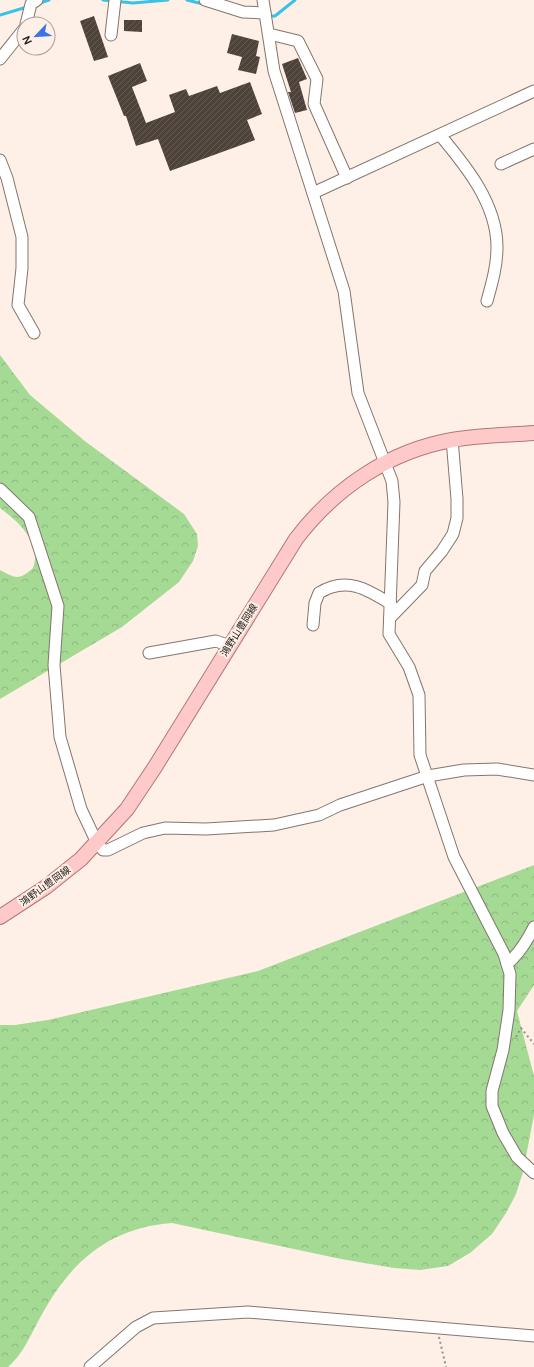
<svg xmlns="http://www.w3.org/2000/svg" width="534" height="1367" viewBox="0 0 534 1367" font-family="'DM Sans','Noto Sans JP',sans-serif">
<style>
.forest{fill:url(#forest-crowns)}
.lines{fill:none;stroke-linecap:round;stroke-linejoin:round}
.stream{stroke:#39c2e4;stroke-width:3}
.building{fill:url(#building-hatch)}
.minor-casing{stroke:#83766e;stroke-width:13}
.major-casing{stroke:#b17776;stroke-width:16}
.path{stroke:#998e88;stroke-width:2;stroke-dasharray:2 3;stroke-linecap:butt}
.minor{stroke:#fff;stroke-width:11}
.major{stroke:#fdc9c9;stroke-width:14}
.labels{text-anchor:middle;dominant-baseline:central;stroke-width:4;stroke-linejoin:round;paint-order:stroke}
.street-label{font-size:10px;fill:#27211e;stroke:#fff0e7}
</style>
<defs>
<pattern id="forest-crowns" width="20" height="18" patternUnits="userSpaceOnUse"><rect width="20" height="18" fill="#a4da94"/><path d="M2 6a3 3 0 1 1 6 0M12 15a3 3 0 1 1 6 0" fill="none" stroke="#8dbb7f"/></pattern>
<pattern id="building-hatch" width="6" height="6" patternUnits="userSpaceOnUse"><rect width="6" height="6" fill="#4e433b"/><path d="M-1 1l2-2M0 6l6-6M5 7l2-2" fill="none" stroke="#645b55"/></pattern>
</defs>
<rect width="100%" height="100%" fill="#fff0e7"/>
<g class="forest">
<path d="M0,355L30,395L86,442L184,514L197,534L198,546L193,561L179,582L122,627L0,699V570C15,578 19,581 33,568C42,543 19,522 0,508Z"/>
<path d="M534,865V985L517,1011L534,1076V1115L523,1172L516,1194L506,1213L492,1234L470,1253L448,1266L420,1270L394,1268L341,1259L172,1223C109,1228 71,1261 41,1316C31,1334 24,1353 8,1367H0V1025H15L48,1020L258,971Z"/>
</g>
<g class="lines">
<g class="stream">
<polyline points="103,0 133,3 168,0"/>
<polyline points="187,0 203,4"/>
<polyline points="40,3 49,0"/>
<polyline points="0,15 27,7"/>
<polyline points="267,16 275,16 295,0"/>
</g>
</g>
<g class="building">
<polygon points="94,16 108,57 94,61 80,21"/>
<polygon points="124,20 142,20 142,32 124,31"/>
<polygon points="232,34 259,41 256,56 260,57 256,74 238,70 242,57 227,53"/>
<polygon points="298,58 307,79 299,82 307,110 295,113 288,92 291,92 282,64"/>
<polygon points="140,63 147,81 132,87 146,123 175,112 169,95 186,89 189,96 217,86 220,93 250,82 262,114 247,120 255,140 170,171 158,139 136,146 126,116 124,116 108,76"/>
</g>
<g class="lines">
<defs>
<g id="minor">
<polyline points="205,0 243,12 265,13"/>
<polyline points="263,0 274,71 344,291 358,393 392,481 394,502 389,634 409,667 419,695 420,755 454,857 504,954 510,974 509,1010 503,1050 492,1091 492,1106 503,1133 517,1157 534,1173"/>
<polyline points="26,24 31,4 37,0"/>
<polyline points="269,34 298,41 317,79 314,104 347,178"/>
<polyline points="111,35 115,0"/>
<polyline points="0,59 24,29"/>
<path d="M440,135C466,166 497,204 497,247C497,266 492,283 487,301"/>
<polyline points="0,160 7,178 22,237 22,268 18,305 34,333"/>
<polyline points="501,164 534,149"/>
<polyline points="313,193 534,91"/>
<polyline points="0,489 29,517 58,606 54,665 60,737 81,809 97,843 103,850 108,850 143,833 165,828 206,829 274,825 319,815 340,805 428,776 464,770 497,769 534,775"/>
<polyline points="390,618 422,585 425,571 442,551 453,534 457,518 457,499 452,439"/>
<path d="M313,625L315,603L319,593C346,576 367,589 391,604"/>
<polyline points="149,653 216,641 230,646"/>
<path d="M507,964C519,954 527,941 534,927"/>
<polyline points="90,1367 136,1327 153,1318 248,1312 534,1336"/>
</g>
<path id="major" d="M0,917L46,887L81,859L127,809L155,767L296,539C334,489 389,451 452,440C478,435 507,435 534,433"/>
</defs>
<use href="#minor" class="minor-casing"/>
<use href="#major" class="major-casing"/>
<g class="path">
<polyline points="516,1037 521,1028 534,1044"/>
<polyline points="439,1337 446,1367"/>
</g>
<use href="#minor" class="minor"/>
<use href="#major" class="major"/>
</g>
<g class="labels">
<g class="street-label">
<text transform="translate(239 630) rotate(-58)">鴻野山豊岡線</text>
<text transform="translate(45 886) rotate(-36)">鴻野山豊岡線</text>
</g>
</g>
<g transform="translate(36 36) rotate(245)"><circle r="19" fill="#fff0e7" stroke="#a99d97"/>
<path d="M0-3L7 15L0 10L-7 15Z" fill="#3d74e4"/>
<text y="-6" font-size="11" font-weight="bold" text-anchor="middle" fill="#27211e">N</text>
</g>
</svg>
